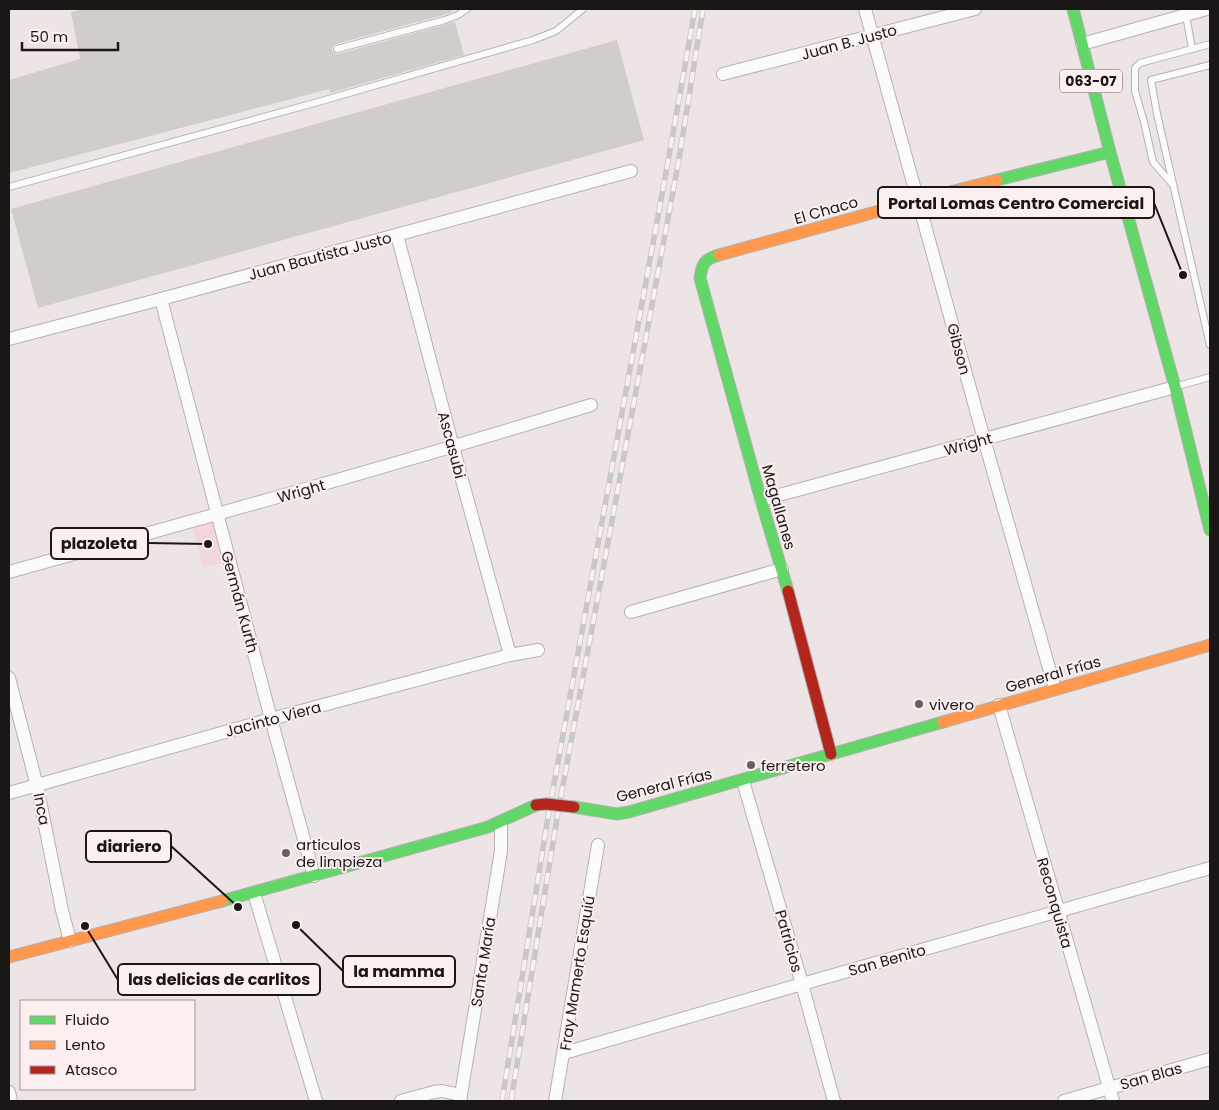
<svg xmlns="http://www.w3.org/2000/svg" width="1219" height="1110" viewBox="0 0 1219 1110" font-family="Poppins,sans-serif">
<style>
.green{fill:#f1d7d9}
.building{fill:#d0cdcb}
.lines{fill:none;stroke-linecap:round;stroke-linejoin:round}
.lane-casing{stroke:#b7b1b1;stroke-width:8}
.street-casing{stroke:#b7b1b1;stroke-width:14}
.fast-casing{stroke:#b7b1b1;stroke-width:13}
.slow-casing{stroke:#b7b1b1;stroke-width:13}
.jam-casing{stroke:#b7b1b1;stroke-width:13}
.lane{stroke:#fcfbfb;stroke-width:6}
.street{stroke:#fcfbfb;stroke-width:12}
.fast{stroke:#63d668;stroke-width:11}
.slow{stroke:#ff974d;stroke-width:11}
.jam{stroke:#b3261e;stroke-width:11}
.rail-casing{stroke:#c9c7c7;stroke-width:5.5}
.rail{stroke:#fceff0;stroke-width:4;stroke-dasharray:11;stroke-linecap:butt}
.jam-bridge-casing{stroke:#b7b1b1;stroke-width:13;stroke-linecap:butt}
.jam-bridge{stroke:#b3261e;stroke-width:11}
.poi-dot{fill:#655f5f;stroke:#fceff0;stroke-width:2}
.labels{text-anchor:middle;dominant-baseline:central;stroke-width:4;stroke-linejoin:round;paint-order:stroke}
.shield{fill:#fceff0;stroke:#5f5858;stroke-width:1}
.shield-label{font-size:14px;font-weight:bold;fill:#1c1717}
.street-label{font-size:15px;fill:#1c1717;stroke:#fceff0}
.poi-label{font-size:15px;fill:#1c1717;stroke:#fceff0;text-anchor:start}
.leader{fill:none;stroke:#1c1717;stroke-width:2}
.callout-dot{fill:#1c1717;stroke:#fceff0;stroke-width:2}
.callout{fill:#fceff0;stroke:#1c1717;stroke-width:2}
.callout-label{font-size:16px;text-anchor:middle;font-weight:bold;fill:#1c1717}
</style>
<rect width="100%" height="100%" fill="#ece4e5"/>
<polygon class="green" points="213,520 224,562 203,568 192,525"/>
<g class="building">
<polygon points="85,9 451,9 452,12 443,15 336,44 332,47 332,51 335,54 338,54 455,22 464,55 330,93 329,89 9,173 9,80 80,59 71,12"/>
<polygon points="617,40 644,140 38,308 11,209"/>
</g>
<g class="lines">
<defs>
<g id="lane">
<polyline points="337,49 445,20 458,15 467,9"/>
<polyline points="1192,49 1210,44"/>
<polyline points="1210,65 1151,80 1157,114 1210,345"/>
<polyline points="1173,185 1153,162 1144,122 1135,91 1135,68 1140,63 1192,49 1186,15"/>
<polyline points="9,187 318,102 533,40 556,31 583,9"/>
<polyline points="1178,386 1210,377"/>
</g>
<g id="street">
<polyline points="865,9 984,439 1055,689"/>
<polyline points="1082,44 1207,9"/>
<polyline points="723,74 975,9"/>
<polyline points="397,235 453,447 510,655"/>
<polyline points="161,299 271,719 314,876"/>
<polyline points="9,339 161,299 631,171"/>
<polyline points="761,500 1175,387"/>
<path d="M9,572C204,518 398,464 591,405"/>
<polyline points="631,612 782,569"/>
<polyline points="9,678 37,786 62,910 70,941"/>
<polyline points="999,705 1113,1101"/>
<polyline points="743,781 802,984 834,1101"/>
<polyline points="9,793 271,719 510,655 538,650"/>
<polyline points="254,893 316,1101"/>
<polyline points="564,1053 802,984 1210,868"/>
<polyline points="9,1092 11,1101"/>
<polyline points="401,1101 434,1092 442,1091 461,1095"/>
<polyline points="460,1101 501,851 501,822"/>
<polyline points="555,1101 598,845"/>
<polyline points="1064,1101 1210,1059"/>
</g>
<g id="fast">
<polyline points="1073,9 1110,152 1175,387 1210,530"/>
<polyline points="997,180 1110,152"/>
<path d="M719,255C705,259 702,263 700,278L761,500L788,591"/>
<polyline points="574,807 617,814 629,812 943,722"/>
<polyline points="222,901 488,827 536,805"/>
</g>
<g id="slow">
<polyline points="719,255 919,200 997,180"/>
<polyline points="943,722 1210,645"/>
<polyline points="9,957 222,901"/>
</g>
<polyline id="jam" points="788,591 831,754"/>
</defs>
<use href="#lane" class="lane-casing"/>
<use href="#street" class="street-casing"/>
<use href="#fast" class="fast-casing"/>
<use href="#slow" class="slow-casing"/>
<use href="#jam" class="jam-casing"/>
<use href="#lane" class="lane"/>
<use href="#street" class="street"/>
<use href="#fast" class="fast"/>
<use href="#slow" class="slow"/>
<use href="#jam" class="jam"/>
<defs>
<g id="rail">
<polyline points="502,1101 549,811 667,167 695,9"/>
<polyline points="511,1101 558,812 679,159 703,9"/>
</g>
</defs>
<use href="#rail" class="rail-casing"/>
<use href="#rail" class="rail"/>
<defs>
<polyline id="jam-bridge" points="536,805 546,804 574,807"/>
</defs>
<use href="#jam-bridge" class="jam-bridge-casing"/>
<use href="#jam-bridge" class="jam-bridge"/>
</g>
<g class="poi-dot">
<circle cx="919" cy="704" r="5"/>
<circle cx="751" cy="765" r="5"/>
<circle cx="286" cy="853" r="5"/>
</g>
<g class="labels">
<rect class="shield" x="1060" y="69.5" width="62" height="23" rx="4"/>
<g class="shield-label">
<text x="1091" y="81">063-07</text>
</g>
<g class="street-label">
<text transform="translate(849 42) rotate(-15)">Juan B. Justo</text>
<text transform="translate(826 210) rotate(-16)">El Chaco</text>
<text transform="translate(320 256) rotate(-15)">Juan Bautista Justo</text>
<text transform="translate(959 349) rotate(75)">Gibson</text>
<text transform="translate(968 444) rotate(-15)">Wright</text>
<text transform="translate(452 445) rotate(75)">Ascasubi</text>
<text transform="translate(301 491) rotate(-16)">Wright</text>
<text transform="translate(779 507) rotate(74)">Magallanes</text>
<text transform="translate(240 602) rotate(75)">Germán Kurth</text>
<text transform="translate(1053 674) rotate(-16)">General Frías</text>
<text transform="translate(273 719) rotate(-15)">Jacinto Viera</text>
<text transform="translate(664 785) rotate(-14)">General Frías</text>
<text transform="translate(42 809) rotate(79)">Inca</text>
<text transform="translate(1055 903) rotate(74)">Reconquista</text>
<text transform="translate(789 941) rotate(74)">Patricios</text>
<text transform="translate(887 960) rotate(-16)">San Benito</text>
<text transform="translate(483 962) rotate(-81)">Santa María</text>
<text transform="translate(577 973) rotate(-81)">Fray Mamerto Esquiú</text>
<text transform="translate(1151 1076) rotate(-16)">San Blas</text>
</g>
<g class="poi-label">
<text x="929" y="704">vivero</text>
<text x="761" y="765">ferretero</text>
<text x="296" y="844">articulos<tspan x="296" dy="17">de limpieza</tspan></text>
</g>
</g>
<path class="leader" d="M1183 275L1154 203M208 544L148 543M238 907L171 846M296 925L343 971M85 926L118 980"/>
<g class="callout-dot">
<circle cx="1183" cy="275" r="5"/>
<circle cx="208" cy="544" r="5"/>
<circle cx="238" cy="907" r="5"/>
<circle cx="296" cy="925" r="5"/>
<circle cx="85" cy="926" r="5"/>
</g>
<g class="callout">
<rect x="878" y="187" width="276" height="31" rx="5"/>
<rect x="51" y="528" width="97" height="31" rx="5"/>
<rect x="86" y="831" width="85" height="31" rx="5"/>
<rect x="343" y="956" width="112" height="31" rx="5"/>
<rect x="118" y="964" width="202" height="31" rx="5"/>
</g>
<g class="callout-label">
<text x="1016" y="209">Portal Lomas Centro Comercial</text>
<text x="99" y="549">plazoleta</text>
<text x="129" y="852">diariero</text>
<text x="399" y="977">la mamma</text>
<text x="219" y="985">las delicias de carlitos</text>
</g>
<rect width="1219" height="1110" fill="none" stroke="#1c1717" stroke-width="20"/>
<rect x="20" y="1000" width="175" height="90" fill="#fceff0" stroke="#a29999"/>
<rect x="30" y="1016" width="25" height="8" fill="#63d668" stroke="#a29999"/>
<text x="65" y="1025" font-size="15" fill="#1c1717">Fluido</text>
<rect x="30" y="1041" width="25" height="8" fill="#ff974d" stroke="#a29999"/>
<text x="65" y="1050" font-size="15" fill="#1c1717">Lento</text>
<rect x="30" y="1066" width="25" height="8" fill="#b3261e" stroke="#a29999"/>
<text x="65" y="1075" font-size="15" fill="#1c1717">Atasco</text>
<path d="M22 42v8h96v-8" fill="none" stroke="#1c1717" stroke-width="2.5"/>
<text x="30" y="42" font-size="15" fill="#1c1717" stroke="#fceff0" stroke-width="4" paint-order="stroke">50 m</text>
</svg>
